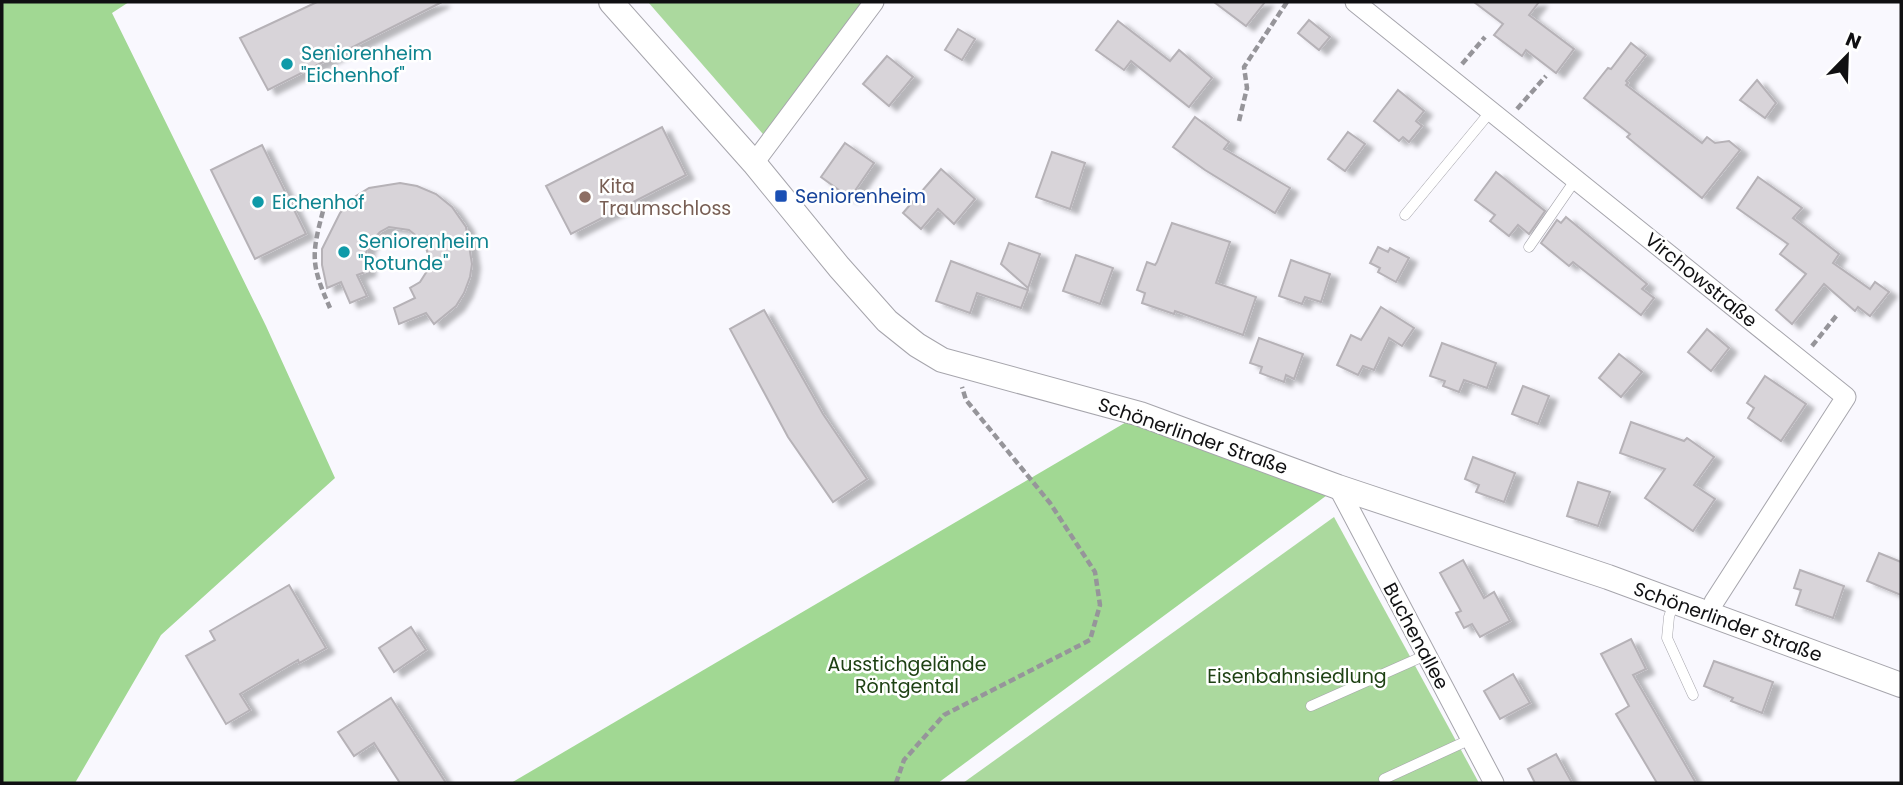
<svg xmlns="http://www.w3.org/2000/svg" width="1903" height="785" viewBox="0 0 1903 785" font-family="Poppins,sans-serif">
<style>
.green{fill:#abd99e}
.forest{fill:#a1d893}
.building{fill:#d8d4d9;stroke:#b6b2b7;stroke-width:2;filter:url(#shadow)}
.lines{fill:none;stroke-linecap:round;stroke-linejoin:round}
.service-casing{stroke:#a6a5ac;stroke-width:11}
.minor-casing{stroke:#a6a5ac;stroke-width:21}
.tertiary-casing{stroke:#a6a5ac;stroke-width:26}
.path{stroke:#96959a;stroke-width:4.5;stroke-dasharray:7 3.5;stroke-linecap:butt}
.service{stroke:#fff;stroke-width:10}
.minor{stroke:#fff;stroke-width:19}
.tertiary{stroke:#fff;stroke-width:24}
.culture-dot{fill:#0f9aa8;stroke:#fff;stroke-width:2.5}
.transit-dot{fill:#1a4fb4;stroke:#fff;stroke-width:2.5}
.education-dot{fill:#8d6e63;stroke:#fff;stroke-width:2.5}
.labels{text-anchor:middle;dominant-baseline:central;stroke-width:5;stroke-linejoin:round;paint-order:stroke}
.culture-label{font-size:19px;fill:#0d838f;stroke:#fff;text-anchor:start}
.education-label{font-size:19px;fill:#785e54;stroke:#fff;text-anchor:start}
.transit-label{font-size:19px;fill:#164399;stroke:#fff;text-anchor:start}
.street-label{font-size:19px;fill:#101012;stroke:#fff}
.park-label{font-size:19px;fill:#1e4113;stroke:#fff}
</style>
<defs>
<filter id="shadow"><feDropShadow dx="8" dy="4.5" stdDeviation="2" flood-color="#0004"/></filter>
</defs>
<rect width="100%" height="100%" fill="#f9f8fe"/>
<g class="green">
<polygon points="648,2 876,2 769,141"/>
<polygon points="1334,517 1479,783 963,783"/>
</g>
<g class="forest">
<polygon points="2,2 129,2 112,13 266,326 335,478 161,635 75,783 2,783"/>
<polygon points="1140,414 1338,487 938,783 511,783"/>
</g>
<g class="building">
<polygon points="317,2 442,2 268,90 240,38"/>
<polygon points="1214,2 1265,2 1246,26"/>
<polygon points="1474,2 1539,2 1529,15 1574,49 1556,73 1526,50 1522,56 1494,35 1503,24"/>
<polygon points="1309,20 1330,37 1319,50 1298,33"/>
<polygon points="1118,21 1170,61 1179,50 1212,78 1189,107 1131,61 1124,70 1096,50"/>
<polygon points="958,29 975,39 962,60 945,50"/>
<polygon points="1631,43 1646,55 1626,81 1628,83 1626,85 1702,143 1707,137 1715,143 1729,141 1740,150 1702,198 1627,137 1630,134 1584,98 1608,68 1611,69"/>
<polygon points="887,56 913,77 889,106 863,84"/>
<polygon points="1757,80 1776,103 1765,118 1740,100"/>
<polygon points="1398,90 1424,111 1416,121 1422,126 1409,142 1403,137 1399,141 1374,121"/>
<polygon points="1195,117 1229,142 1224,149 1290,188 1275,213 1205,170 1173,147"/>
<polygon points="662,127 686,175 571,234 546,186"/>
<polygon points="1348,132 1365,144 1345,171 1328,159"/>
<polygon points="845,143 874,163 850,198 821,177"/>
<polygon points="262,145 306,234 255,259 211,170"/>
<polygon points="1052,152 1085,163 1070,209 1036,197"/>
<polygon points="941,169 975,199 954,224 938,209 921,229 903,213"/>
<polygon points="1496,172 1545,211 1529,234 1518,225 1509,236 1490,221 1495,215 1475,200"/>
<polygon points="1758,177 1802,208 1793,218 1839,254 1833,263 1870,289 1875,282 1889,292 1870,316 1858,307 1855,311 1824,284 1792,324 1776,310 1806,274 1780,254 1788,244 1737,208"/>
<polygon points="400,183 417,186 436,194 452,207 466,227 472,264 470,277 464,293 456,306 434,324 426,313 399,324 394,308 415,298 410,288 420,282 427,271 430,260 424,242 409,230 389,227 380,232 368,245 365,258 368,271 357,275 367,296 350,303 341,282 327,288 322,265 322,249 340,213 353,198 369,188"/>
<polygon points="1566,217 1647,284 1642,289 1654,298 1641,315 1573,262 1569,266 1541,243 1557,220 1561,223"/>
<polygon points="1172,223 1230,242 1216,283 1256,297 1243,335 1175,311 1174,314 1142,303 1145,293 1137,290 1147,262 1155,265 1157,262"/>
<polygon points="1009,243 1040,254 1028,288 1001,264"/>
<polygon points="1378,247 1388,252 1390,248 1409,258 1396,282 1378,272 1380,268 1370,263"/>
<polygon points="1076,255 1113,268 1100,304 1063,291"/>
<polygon points="1291,260 1330,274 1321,302 1305,297 1302,304 1279,296"/>
<polygon points="951,261 1028,290 1021,308 977,293 970,313 936,301"/>
<polygon points="1381,307 1414,328 1402,346 1389,338 1374,370 1363,366 1358,375 1337,365 1351,335 1361,340"/>
<polygon points="764,310 823,414 867,479 833,502 788,437 730,329"/>
<polygon points="1707,329 1729,348 1711,371 1688,352"/>
<polygon points="1259,338 1303,354 1294,379 1286,375 1284,382 1260,373 1262,367 1250,363"/>
<polygon points="1442,343 1496,363 1487,388 1464,380 1459,392 1443,386 1445,381 1430,376"/>
<polygon points="1619,354 1642,372 1621,397 1599,378"/>
<polygon points="1765,376 1806,404 1781,441 1748,418 1754,408 1747,403"/>
<polygon points="1523,386 1549,396 1538,424 1512,414"/>
<polygon points="1631,422 1684,441 1687,438 1714,457 1694,485 1715,499 1693,531 1645,498 1665,469 1620,453"/>
<polygon points="1473,457 1515,473 1504,502 1476,492 1479,485 1465,479"/>
<polygon points="1578,482 1610,492 1598,526 1567,516"/>
<polygon points="1879,553 1901,562 1901,595 1867,581"/>
<polygon points="1463,560 1484,598 1494,592 1510,621 1480,637 1472,624 1464,628 1456,613 1461,611 1440,573"/>
<polygon points="1800,570 1844,586 1833,618 1796,605 1801,590 1794,588"/>
<polygon points="289,585 326,648 299,663 298,660 240,694 250,710 226,724 186,656 215,640 210,631"/>
<polygon points="411,627 426,650 394,672 379,648"/>
<polygon points="1631,639 1646,669 1633,675 1696,783 1657,783 1616,714 1629,706 1601,654"/>
<polygon points="1714,661 1773,682 1762,713 1731,701 1733,698 1704,686"/>
<polygon points="1513,674 1530,703 1500,719 1484,691"/>
<polygon points="391,698 446,783 400,783 374,743 354,756 338,732"/>
<polygon points="1556,754 1572,783 1535,783 1528,769"/>
</g>
<g class="lines">
<defs>
<g id="service">
<polyline points="1405,215 1491,111"/>
<polyline points="1529,247 1576,179"/>
<polyline points="1674,602 1669,617 1667,638 1693,695"/>
<polyline points="1311,706 1426,655"/>
<polyline points="1384,779 1471,739"/>
</g>
<g id="minor">
<polyline points="1355,2 1846,397 1714,602 1710,615"/>
<polyline points="754,163 874,2"/>
<polyline points="1338,487 1494,783"/>
</g>
<polyline id="tertiary" points="611,2 754,163 839,267 887,321 917,345 942,360 1140,414 1338,487 1608,577 1901,685"/>
</defs>
<use href="#service" class="service-casing"/>
<use href="#minor" class="minor-casing"/>
<use href="#tertiary" class="tertiary-casing"/>
<g class="path">
<polyline points="1462,64 1485,37"/>
<polyline points="1517,109 1546,76"/>
<polyline points="1239,121 1247,88 1244,67 1287,2"/>
<path d="M323,211C311,256 311,265 330,308"/>
<polyline points="1812,346 1837,315"/>
<polyline points="896,783 904,760 944,715 1090,640 1100,605 1095,572 1050,503 966,400 962,387"/>
</g>
<use href="#service" class="service"/>
<use href="#minor" class="minor"/>
<use href="#tertiary" class="tertiary"/>
</g>
<g class="culture-dot">
<circle cx="287" cy="64" r="7"/>
<circle cx="258" cy="202" r="7"/>
<circle cx="344" cy="252" r="7"/>
</g>
<rect class="transit-dot" x="774" y="189" width="14" height="14" rx="3.5"/>
<circle class="education-dot" cx="585" cy="197" r="7"/>
<g class="labels">
<g class="culture-label">
<text x="301" y="53">Seniorenheim<tspan x="301" dy="22">"Eichenhof"</tspan></text>
<text x="272" y="202">Eichenhof</text>
<text x="358" y="241">Seniorenheim<tspan x="358" dy="22">"Rotunde"</tspan></text>
</g>
<g class="education-label">
<text x="599" y="186">Kita<tspan x="599" dy="22">Traumschloss</tspan></text>
</g>
<g class="transit-label">
<text x="795" y="196">Seniorenheim</text>
</g>
<g class="street-label">
<text transform="translate(1701 280) rotate(39)">Virchowstraße</text>
<text transform="translate(1193 436) rotate(19)">Schönerlinder Straße</text>
<text transform="translate(1728 622) rotate(20)">Schönerlinder Straße</text>
<text transform="translate(1416 636) rotate(62)">Buchenallee</text>
</g>
<g class="park-label">
<text x="907" y="664">Ausstichgelände<tspan x="907" dy="22">Röntgental</tspan></text>
<text x="1297" y="676">Eisenbahnsiedlung</text>
</g>
</g>
<rect width="1903" height="785" fill="none" stroke="#101012" stroke-width="7"/>
<g transform="translate(1847 56) rotate(23)" stroke="#ffffff" stroke-width="5" paint-order="stroke">
<path d="M0-5L12 26L0 18L-12 26Z" fill="#101012"/>
<text y="-10" font-size="19" font-weight="bold" text-anchor="middle" fill="#101012">N</text>
</g>
</svg>
